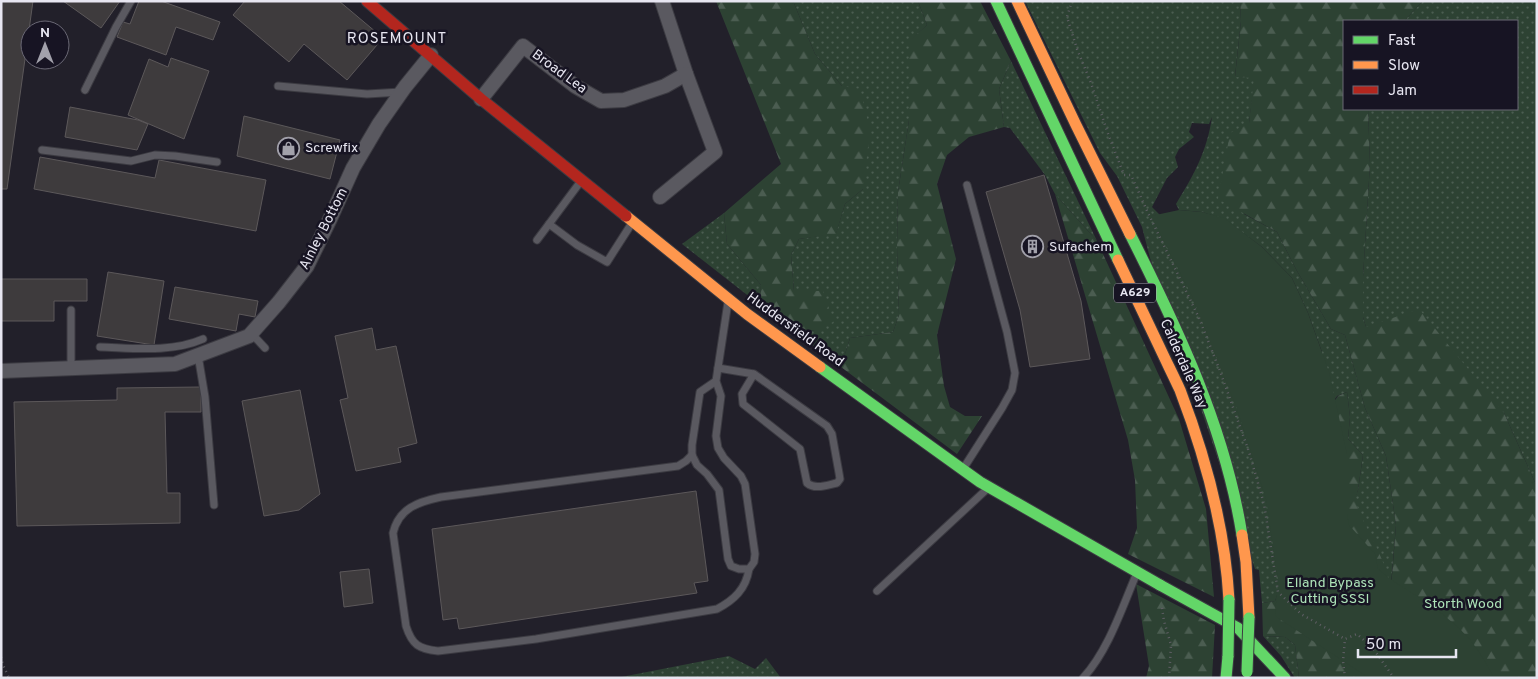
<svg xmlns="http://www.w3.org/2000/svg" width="1538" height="679" viewBox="0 0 1538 679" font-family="Overpass,sans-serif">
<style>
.grass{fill:url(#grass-dots);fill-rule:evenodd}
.forest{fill:url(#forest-firs)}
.park{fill:#2d4233}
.building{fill:#3e3b3d;stroke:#5c585a}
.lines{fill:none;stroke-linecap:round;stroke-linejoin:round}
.lane-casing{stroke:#3c3b42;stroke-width:9}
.street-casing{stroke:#3c3b42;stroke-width:16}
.fast-casing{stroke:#3c3b42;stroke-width:13}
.slow-casing{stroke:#3c3b42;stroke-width:13}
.jam-casing{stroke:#3c3b42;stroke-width:13}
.path{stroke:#605f66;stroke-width:2.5;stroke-dasharray:1 4;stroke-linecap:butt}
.lane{stroke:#5a5960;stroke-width:7}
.street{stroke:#5a5960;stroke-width:14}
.fast{stroke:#63d668;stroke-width:11}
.slow{stroke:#ff974d;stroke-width:11}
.jam{stroke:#b3261e;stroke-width:11}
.fast-bridge-casing{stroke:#3c3b42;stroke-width:13;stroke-linecap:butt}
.fast-bridge{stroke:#63d668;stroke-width:11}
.labels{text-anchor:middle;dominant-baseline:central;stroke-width:5;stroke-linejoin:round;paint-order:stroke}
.shield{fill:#171423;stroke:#a9a7b3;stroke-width:1}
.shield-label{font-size:12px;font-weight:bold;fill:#e7e6f1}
.street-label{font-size:14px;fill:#e7e6f1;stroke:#171423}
.poi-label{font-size:14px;fill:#e7e6f1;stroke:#171423;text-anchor:start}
.park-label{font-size:14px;fill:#ade3b8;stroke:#171423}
.neighbourhood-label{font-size:15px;letter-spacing:1px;fill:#e7e6f1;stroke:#171423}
</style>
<defs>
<pattern id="grass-dots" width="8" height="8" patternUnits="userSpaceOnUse" patternTransform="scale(1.25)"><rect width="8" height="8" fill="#2d4233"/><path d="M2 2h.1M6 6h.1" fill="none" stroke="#4b5d51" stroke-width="1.8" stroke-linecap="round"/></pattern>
<pattern id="forest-firs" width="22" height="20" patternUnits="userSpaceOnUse" patternTransform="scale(1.25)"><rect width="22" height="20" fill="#2d4233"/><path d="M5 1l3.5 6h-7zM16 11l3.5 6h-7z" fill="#4b5d51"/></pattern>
</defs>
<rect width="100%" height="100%" fill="#22202a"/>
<g class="grass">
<polygon points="793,1 918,1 927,25 909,42 909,120 898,192 897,247 899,315 893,332 850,338 841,367 787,326 815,331 794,291 791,255 799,239 836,233 845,204 863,189 842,86 815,54"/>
<path d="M1025,1H1240L1241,21L1235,76L1255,77L1249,123L1244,214L1277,232L1297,271L1331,329L1345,335L1365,408L1386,456L1396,525L1389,608L1363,522L1354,501L1358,490L1363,455L1348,439L1350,417L1347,392L1337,396L1326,412L1270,454L1282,581L1275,601L1262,603L1259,570L1255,569L1150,258L1142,227L1117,176L1100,153ZM1212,117C1207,151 1194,175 1176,204L1179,210L1202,212L1224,219L1262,247L1292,278L1308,313L1322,352L1161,216L1152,207L1167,178L1178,167L1175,157L1179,149L1194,137L1189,132L1192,123L1209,124Z"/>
<polygon points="1423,1 1537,1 1537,487 1504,413 1366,327 1363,317 1363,277 1370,164 1368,109 1517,109 1517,21 1404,21"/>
<polygon points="1011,61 1097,241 1055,194 1045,175 1010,128 1004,127 999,89"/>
<polygon points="724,213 727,244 761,285 760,305 682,244"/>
<polygon points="1263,636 1285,637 1295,645 1299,678 1295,678 1281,656"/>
<polygon points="729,656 755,669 766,658 781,678 616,678"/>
</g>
<g class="forest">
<polygon points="716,1 793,1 815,54 842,86 860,89 870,130 863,189 845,204 836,234 799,239 791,255 794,291 823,291 833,322 815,331 787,326 760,305 761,285 727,244 724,213 781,164"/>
<polygon points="918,1 980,1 1011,61 999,89 1004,127 969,137 947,155 937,184 956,259 937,335 944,386 950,407 965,416 982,416 957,454 841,367 850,338 893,332 899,315 897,247 898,192 909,120 909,41 927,25"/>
<path d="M1240,1H1423L1404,21H1344V109H1368L1370,164L1363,277V317L1366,327L1419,309L1504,413L1537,487V678H1402L1372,661L1367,678H1299L1295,645L1285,637L1263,636L1262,603L1275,601L1282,581L1286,558L1326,412L1338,396L1347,392L1350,417L1348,439L1363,455L1358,490L1355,501C1365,528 1382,552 1389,581C1390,587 1390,594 1390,601L1396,525L1386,456L1365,408L1345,335L1331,329L1297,271L1277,232L1218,199L1230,133L1249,123L1254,78L1235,77L1241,21Z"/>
<polygon points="1055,194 1097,241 1179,419 1206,509 1214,597 1128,554 1137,528 1135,480 1128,440"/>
<polygon points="1136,584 1215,625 1212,678 1146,678 1149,666"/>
</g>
<path class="park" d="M1179,210L1202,212L1224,218L1262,247L1292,278L1308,313L1329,372L1347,454V514L1349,525L1375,554L1378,569C1393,582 1408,590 1423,600C1440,612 1459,626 1471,641C1480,652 1487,665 1494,678H1369L1278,618L1275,615L1278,580L1266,499L1236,406L1192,296L1151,216Z"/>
<g class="building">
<polygon points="1,1 33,1 7,189 1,189"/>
<polygon points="63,1 120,1 101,28"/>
<polygon points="139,1 161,1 220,22 213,40 176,27 166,55 117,37 123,22 130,24"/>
<polygon points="245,1 339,1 383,38 347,80 304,44 289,62 233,15"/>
<polygon points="171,58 209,71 184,139 128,115 149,59 168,67"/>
<polygon points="70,107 138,120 148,124 137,150 65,137"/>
<polygon points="244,116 340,140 330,179 237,156"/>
<polygon points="40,157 155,178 159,160 266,180 256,231 34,189"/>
<polygon points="1044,175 1081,301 1090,359 1030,367 1020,310 986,192"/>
<polygon points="108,272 164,281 154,345 97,336"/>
<polygon points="1,279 87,279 87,301 54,301 54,321 1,321"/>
<polygon points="175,287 258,301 255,317 239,314 236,331 169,319"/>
<polygon points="372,328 376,350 396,346 417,443 398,448 401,462 356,471 340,400 348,398 335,336"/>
<polygon points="201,387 201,412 165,412 167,493 180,493 180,523 17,526 14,402 117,400 117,388"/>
<polygon points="300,390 320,494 299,510 264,516 242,401"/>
<polygon points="696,491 708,581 694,583 697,593 459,629 457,618 443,620 432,529"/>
<polygon points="369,569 373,603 344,607 340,572"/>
</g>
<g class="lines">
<defs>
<g id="lane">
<polyline points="278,86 367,94 401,92"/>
<polyline points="85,90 116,27 131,1"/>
<polyline points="42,150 131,161 155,155 175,156 217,162"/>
<polyline points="581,181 549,224 577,245 607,262 632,223"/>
<polyline points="537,240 549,224"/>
<polyline points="71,310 71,367"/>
<polyline points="251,333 265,348"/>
<path d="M100,347C133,348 171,353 203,339"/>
<polyline points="198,355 205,397 214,505"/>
<path d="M718,368L754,374L827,426L832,434L839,473L840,479L837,483C827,485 815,490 807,483L800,449L743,404L742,394L754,374"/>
<polyline points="716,381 700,392 692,445 692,455 697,465 707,474 719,490 728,559 731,566 739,569 749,569 754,562 755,554 745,484 741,476 724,458 718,448 716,436 721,396 716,381 728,302"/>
<path d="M692,455L686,461L678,466L441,497C418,502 399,508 393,533L406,626C412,645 419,649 438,651L536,639L717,609C734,600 746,589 749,569"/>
<polyline points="963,469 1002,408 1012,390 1015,373 1007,332 967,185"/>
<polyline points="877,591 987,489"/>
<path d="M1083,678C1108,651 1122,608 1136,575"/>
</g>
<g id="street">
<polyline points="481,99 523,46 575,86 601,101 624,100 665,86 686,74 662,1"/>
<polyline points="660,197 715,152 686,74"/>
<polyline points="1,371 175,364 249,336 279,302 307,266 330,219 353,168 379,124 405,87 431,55"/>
</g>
<g id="fast">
<polyline points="996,1 1118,260"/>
<path d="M1130,234C1178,329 1225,428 1242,535"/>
<polyline points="820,367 980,482 1160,585"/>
<polyline points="1160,585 1238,628 1285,678"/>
<polyline points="1226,678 1228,656"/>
</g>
<g id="slow">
<polyline points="1017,1 1076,125 1130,234"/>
<polyline points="626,216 747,314 820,367"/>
<path d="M1118,260C1132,289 1145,317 1159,346C1166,361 1173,375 1180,390C1206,458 1225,528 1229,600"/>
<polyline points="1242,535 1246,562 1249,618"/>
</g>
<polyline id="jam" points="367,1 481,99 626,216"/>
</defs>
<use href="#lane" class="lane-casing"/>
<use href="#street" class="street-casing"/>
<use href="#fast" class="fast-casing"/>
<use href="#slow" class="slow-casing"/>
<use href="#jam" class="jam-casing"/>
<g class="path">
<polyline points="1072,1 1067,17 1077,49 1091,83 1107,131 1124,175 1131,175 1148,213 1199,318 1220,371 1249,452 1264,504 1278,592 1301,614 1345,639"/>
<polyline points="1162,608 1164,621 1171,645 1169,678"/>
<polyline points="1,657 3,665 9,678"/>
<polyline points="1345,678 1343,661 1345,639 1357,634 1372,647 1394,678"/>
</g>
<use href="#lane" class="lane"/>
<use href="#street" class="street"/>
<use href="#fast" class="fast"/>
<use href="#slow" class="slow"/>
<use href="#jam" class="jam"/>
<defs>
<g id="fast-bridge">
<polyline points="1228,656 1229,600"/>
<polyline points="1247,672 1249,618"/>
</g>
</defs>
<use href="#fast-bridge" class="fast-bridge-casing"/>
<use href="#fast-bridge" class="fast-bridge"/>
</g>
<defs>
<symbol id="shop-ring" viewBox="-11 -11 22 22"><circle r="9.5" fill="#171423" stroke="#a2a1ab" stroke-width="1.5"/><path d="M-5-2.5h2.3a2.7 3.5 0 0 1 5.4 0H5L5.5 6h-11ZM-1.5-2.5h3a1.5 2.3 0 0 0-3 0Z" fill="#a2a1ab"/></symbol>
<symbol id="building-ring" viewBox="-11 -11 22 22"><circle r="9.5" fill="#171423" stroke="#a2a1ab" stroke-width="1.5"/><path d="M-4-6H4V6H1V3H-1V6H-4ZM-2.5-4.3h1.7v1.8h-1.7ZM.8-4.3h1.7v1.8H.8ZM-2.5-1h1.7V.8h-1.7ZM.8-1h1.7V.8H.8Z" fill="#a2a1ab"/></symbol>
</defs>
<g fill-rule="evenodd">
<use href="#shop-ring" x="276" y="136" width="25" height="25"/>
<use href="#building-ring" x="1020" y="234" width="25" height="25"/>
</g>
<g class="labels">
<rect class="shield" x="1114" y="283.5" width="42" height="19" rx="4"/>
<g class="shield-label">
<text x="1135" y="293">A629</text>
</g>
<g class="street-label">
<text transform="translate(559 72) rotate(36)">Broad Lea</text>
<text transform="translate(324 229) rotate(-63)">Ainley Bottom</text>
<text transform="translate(795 330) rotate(36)">Huddersfield Road</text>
<text transform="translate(1183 364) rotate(66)">Calderdale Way</text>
</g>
<g class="poi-label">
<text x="305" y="148">Screwfix</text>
<text x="1049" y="247">Sufachem</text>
</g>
<g class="park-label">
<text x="1330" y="583">Elland Bypass<tspan x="1330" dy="16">Cutting SSSI</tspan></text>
<text x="1463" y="604">Storth Wood</text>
</g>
<g class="neighbourhood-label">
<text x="397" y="39">ROSEMOUNT</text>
</g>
</g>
<rect width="1538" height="679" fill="none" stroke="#e7e6f1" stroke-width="5"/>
<rect x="1343" y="20" width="175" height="90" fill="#171423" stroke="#6a6875"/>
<rect x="1353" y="36" width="25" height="8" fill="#63d668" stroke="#6a6875"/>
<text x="1388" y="45" font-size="15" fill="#e7e6f1">Fast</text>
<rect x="1353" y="61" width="25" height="8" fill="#ff974d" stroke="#6a6875"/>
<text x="1388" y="70" font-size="15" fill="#e7e6f1">Slow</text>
<rect x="1353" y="86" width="25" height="8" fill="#b3261e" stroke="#6a6875"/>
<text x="1388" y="95" font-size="15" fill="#e7e6f1">Jam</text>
<g transform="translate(45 45)"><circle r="24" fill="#171423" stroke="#6a6875"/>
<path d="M0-4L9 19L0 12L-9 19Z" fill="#a2a1ab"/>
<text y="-8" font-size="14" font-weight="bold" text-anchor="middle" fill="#e7e6f1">N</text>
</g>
<path d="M1358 649v8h98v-8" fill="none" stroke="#e7e6f1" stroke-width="2.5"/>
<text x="1366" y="649" font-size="15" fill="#e7e6f1" stroke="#171423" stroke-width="4" paint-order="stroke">50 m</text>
</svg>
